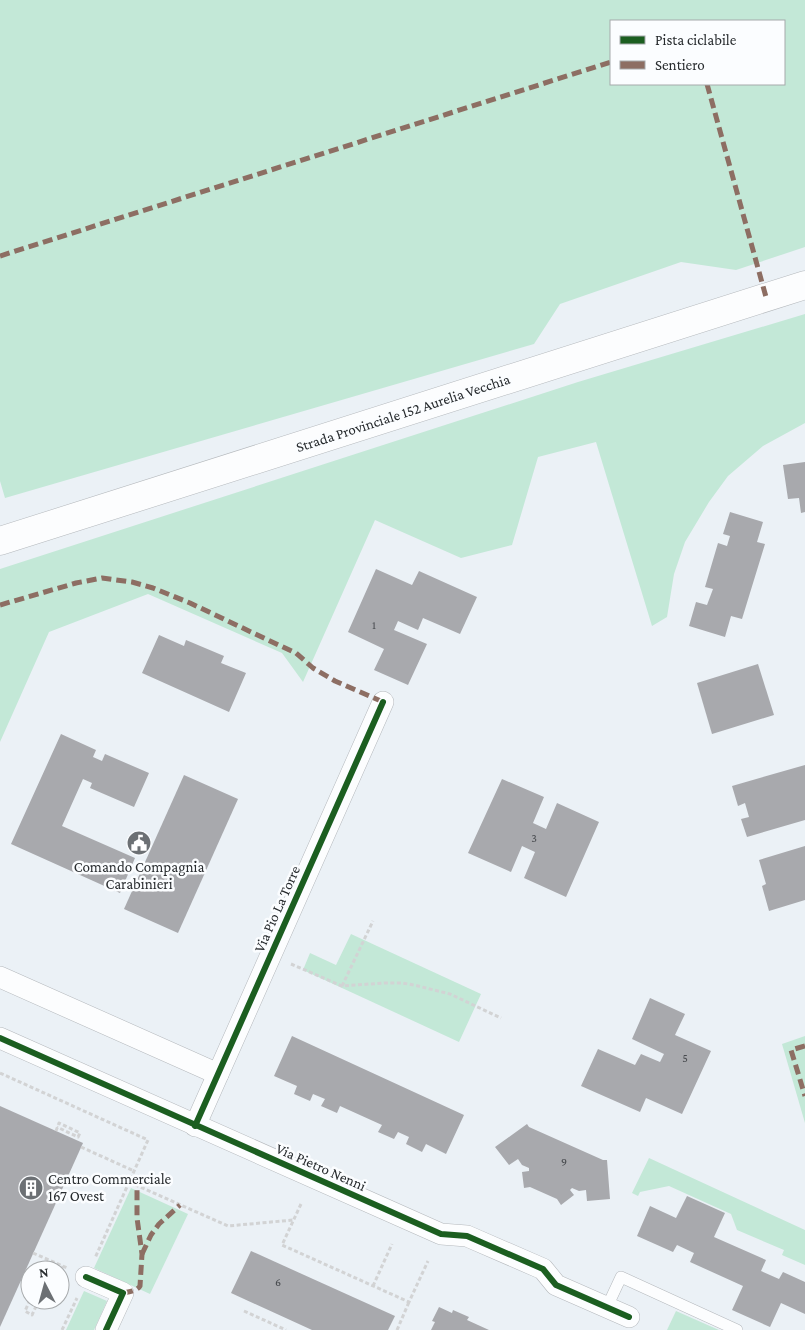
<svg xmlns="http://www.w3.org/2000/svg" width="805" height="1330" viewBox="0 0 805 1330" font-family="'Crimson Pro',serif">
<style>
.green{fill:#c3e8d7;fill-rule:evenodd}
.building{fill:#a8a9ad}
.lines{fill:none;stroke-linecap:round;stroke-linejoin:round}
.lane-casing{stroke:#b4b8bc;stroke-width:12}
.street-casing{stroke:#b4b8bc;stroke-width:22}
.secondary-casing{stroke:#b4b8bc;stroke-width:29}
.path{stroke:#d2d3d4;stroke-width:3;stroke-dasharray:4 2.5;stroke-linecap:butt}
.lane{stroke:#fcfdfe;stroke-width:11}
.street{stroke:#fcfdfe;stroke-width:21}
.secondary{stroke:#fcfdfe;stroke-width:28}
.quiet{stroke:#8d6e63;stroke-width:5;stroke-dasharray:10 5;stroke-linecap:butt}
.cycleway-casing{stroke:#fbfdff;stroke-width:9}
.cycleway{stroke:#1b5e20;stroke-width:6}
.labels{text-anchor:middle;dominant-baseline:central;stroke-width:5;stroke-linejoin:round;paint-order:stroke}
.number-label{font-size:12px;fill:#474a4e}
.street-label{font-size:15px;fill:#272b2e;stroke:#fbfdff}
.poi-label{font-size:15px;fill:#272b2e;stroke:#fbfdff}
</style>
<rect width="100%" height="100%" fill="#ebf1f6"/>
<g class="green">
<path d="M0,0H805V247L736,270L681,262L560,304L534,344L5,498L0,481ZM611,21H784V84H611Z"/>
<polygon points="805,314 805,423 763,446 728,476 709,502 685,542 674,574 667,617 652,626 596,442 538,457 512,545 461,558 375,520 303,682 282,653 148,594 49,632 0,742 0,569 578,382"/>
<polygon points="351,934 481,994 459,1042 303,970 310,953 336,965"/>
<polygon points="805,1036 805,1123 782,1044"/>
<polygon points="649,1158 805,1230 805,1265 782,1255 784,1250 737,1230 731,1214 669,1186 640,1192 638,1196 632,1193"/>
<polygon points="131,1188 188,1214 150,1294 94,1268"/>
<polygon points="84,1291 107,1301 94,1330 66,1330"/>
<polygon points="676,1311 719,1330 667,1330"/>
</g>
<g class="building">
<polygon points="805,462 805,512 801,513 799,498 788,499 783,465"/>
<polygon points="730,512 763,522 757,542 765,544 742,619 731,616 725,637 689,626 696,602 707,605 713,589 705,587 718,543 727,546 730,536 723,534"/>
<polygon points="376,569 412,585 419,571 477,597 460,634 423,618 418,630 398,621 394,630 427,644 408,685 374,670 384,649 348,632"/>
<polygon points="159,635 184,646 186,640 224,656 221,663 246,673 229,712 142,673"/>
<polygon points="758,664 774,715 712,734 697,683"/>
<polygon points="61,734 96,750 93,757 102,761 105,754 149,773 134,807 90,788 92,783 83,779 62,826 135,858 120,893 11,844"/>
<polygon points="805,765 805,820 747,837 741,819 749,817 745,803 738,806 732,786"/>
<polygon points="184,775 238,799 178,933 124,909"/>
<polygon points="502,779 544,797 533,823 546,829 557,803 599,822 566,897 524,878 535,852 522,846 511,872 468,853"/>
<polygon points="805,846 805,900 769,911 762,886 766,884 759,860"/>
<polygon points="650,998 685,1014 675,1035 711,1051 682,1114 646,1098 640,1112 581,1086 598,1049 635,1065 641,1054 660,1062 664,1054 632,1039"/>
<polygon points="292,1036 464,1115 446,1154 426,1144 422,1152 406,1144 409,1137 398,1132 394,1139 378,1132 382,1125 340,1106 337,1113 321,1106 325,1099 313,1094 310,1101 294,1094 297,1086 274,1076"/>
<polygon points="0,1106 83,1143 0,1327"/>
<polygon points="527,1124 529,1127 603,1160 607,1160 610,1199 587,1201 586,1190 579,1191 572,1188 570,1190 574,1195 561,1205 557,1199 530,1187 524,1188 522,1172 529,1171 529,1168 522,1165 518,1159 509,1165 495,1147"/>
<polygon points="687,1196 725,1213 714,1237 766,1260 761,1271 779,1279 783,1272 805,1282 805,1314 781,1303 770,1327 732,1310 743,1286 690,1262 694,1253 677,1245 673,1252 637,1236 650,1206 676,1218"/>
<polygon points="251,1251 395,1316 388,1330 312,1330 231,1293"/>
<polygon points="439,1307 452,1313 453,1310 469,1317 467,1320 489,1330 431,1330 435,1322 432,1321"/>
</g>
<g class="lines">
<defs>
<polyline id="lane" points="607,1307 621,1277 737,1330"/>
<g id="street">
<polyline points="0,977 218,1074"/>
<polyline points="0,1038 441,1234 467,1236 543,1269 556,1285 629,1317"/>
<polyline points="195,1126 383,702"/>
<polyline points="86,1277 123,1293 106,1330"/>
</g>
<polyline id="secondary" points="0,541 805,285"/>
</defs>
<use href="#lane" class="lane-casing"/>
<use href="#street" class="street-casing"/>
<use href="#secondary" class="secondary-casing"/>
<g class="path">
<polyline points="291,964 342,986 384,983 402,983 414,985 450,994 501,1018"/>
<polyline points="342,986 373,921"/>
<polyline points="0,1073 148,1140 95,1258"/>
<polyline points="56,1131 59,1123 80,1133 78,1137 57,1127"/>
<polyline points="81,1147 134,1171"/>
<polyline points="129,1182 228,1226 293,1220"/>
<polyline points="301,1204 282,1245 409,1302 428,1261"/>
<polyline points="33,1253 67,1268"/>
<polyline points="26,1269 30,1271"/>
<polyline points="60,1274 63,1266"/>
<polyline points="373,1286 392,1244"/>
<polyline points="30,1300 25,1311 32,1315 39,1300"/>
<polyline points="244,1311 286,1330"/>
<polyline points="62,1330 77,1298"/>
<polyline points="397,1330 409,1302"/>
</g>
<use href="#lane" class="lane"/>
<use href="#street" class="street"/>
<use href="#secondary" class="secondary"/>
<g class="quiet">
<polyline points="707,84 766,297"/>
<polyline points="0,256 611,62"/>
<polyline points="0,605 76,583 102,578 132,582 153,588 190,603 270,641 296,653 313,668 335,681 383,702"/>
<polyline points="805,1046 791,1050 805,1096"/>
<polyline points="142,1254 151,1235 159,1224 180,1205"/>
<path d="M123,1293C129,1292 137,1291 140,1286L142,1254L137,1218V1186"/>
</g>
<defs>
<g id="cycleway">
<polyline points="0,1038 441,1234 467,1236 543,1269 556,1285 629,1317"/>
<polyline points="195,1126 383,702"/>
<polyline points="86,1277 123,1293 106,1330"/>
</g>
</defs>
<use href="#cycleway" class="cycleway-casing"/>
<use href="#cycleway" class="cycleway"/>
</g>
<defs>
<symbol id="civic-disc" viewBox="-11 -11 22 22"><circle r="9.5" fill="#6c7074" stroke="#fbfdff"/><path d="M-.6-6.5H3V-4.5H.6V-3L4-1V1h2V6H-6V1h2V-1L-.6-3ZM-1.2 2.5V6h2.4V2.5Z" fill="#fff"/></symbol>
<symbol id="building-disc" viewBox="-11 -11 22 22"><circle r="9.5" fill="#6c7074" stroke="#fbfdff"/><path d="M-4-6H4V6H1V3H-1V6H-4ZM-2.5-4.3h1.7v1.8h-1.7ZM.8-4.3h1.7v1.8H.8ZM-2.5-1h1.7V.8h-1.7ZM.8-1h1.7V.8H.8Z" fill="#fff"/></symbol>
</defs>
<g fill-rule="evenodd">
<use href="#civic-disc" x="125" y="829" width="28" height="28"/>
<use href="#building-disc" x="17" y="1174" width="28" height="28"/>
</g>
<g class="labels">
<g class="number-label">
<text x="374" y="625">1</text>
<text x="534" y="838">3</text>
<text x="685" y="1058">5</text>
<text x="564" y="1162">9</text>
<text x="278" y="1282">6</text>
</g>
<g class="street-label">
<text transform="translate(403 413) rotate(-18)">Strada Provinciale 152 Aurelia Vecchia</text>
<text transform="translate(277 909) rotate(-66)">Via Pio La Torre</text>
<text transform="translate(321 1167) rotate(24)">Via Pietro Nenni</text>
</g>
<g class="poi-label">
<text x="139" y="867">Comando Compagnia<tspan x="139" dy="17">Carabinieri</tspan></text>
<text x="48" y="1179" text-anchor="start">Centro Commerciale<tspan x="48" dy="17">167 Ovest</tspan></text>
</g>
</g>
<rect x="610" y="20" width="175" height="65" fill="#fbfdff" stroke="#a6a9ab"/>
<rect x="620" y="36" width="25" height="8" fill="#1b5e20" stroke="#a6a9ab"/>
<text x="655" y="45" font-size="15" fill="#272b2e">Pista ciclabile</text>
<rect x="620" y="61" width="25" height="8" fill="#8d6e63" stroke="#a6a9ab"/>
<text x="655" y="70" font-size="15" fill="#272b2e">Sentiero</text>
<g transform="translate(45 1285) rotate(354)"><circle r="24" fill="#fbfdff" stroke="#a6a9ab"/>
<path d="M0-4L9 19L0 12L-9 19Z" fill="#6c7074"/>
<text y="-8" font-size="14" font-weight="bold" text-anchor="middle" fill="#272b2e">N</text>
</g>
</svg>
